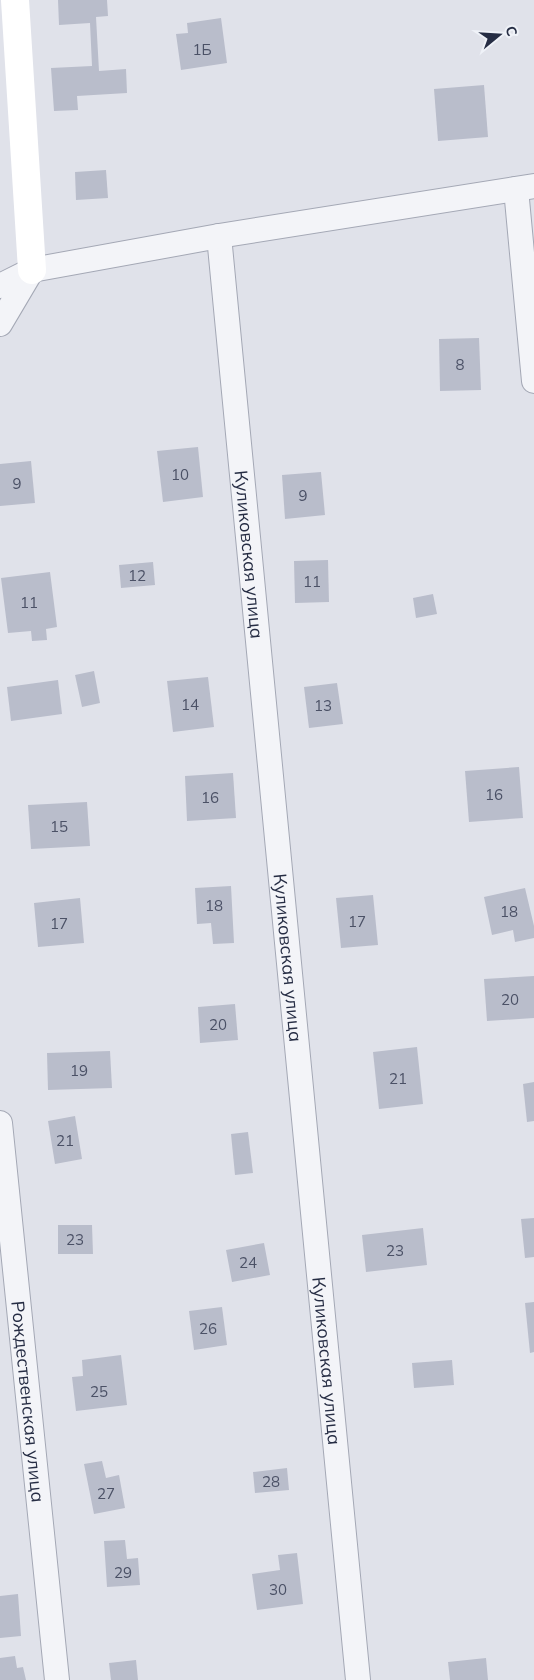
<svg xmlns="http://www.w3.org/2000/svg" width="534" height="1680" viewBox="0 0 534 1680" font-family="Mulish,sans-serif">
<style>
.building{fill:#b9bdcb}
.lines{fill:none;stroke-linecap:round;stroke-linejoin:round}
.street-casing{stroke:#a4a8b5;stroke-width:26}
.street{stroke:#f3f4f8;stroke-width:24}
.secondary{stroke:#fff;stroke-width:28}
.labels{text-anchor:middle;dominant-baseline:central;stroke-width:5;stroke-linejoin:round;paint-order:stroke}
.number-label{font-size:15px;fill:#4b5166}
.street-label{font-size:18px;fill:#262d44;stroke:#eff2f8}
</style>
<rect width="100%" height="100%" fill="#e0e2ea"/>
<g class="building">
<polygon points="58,0 107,0 108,16 96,17 99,71 126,69 127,93 77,96 78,110 54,111 51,68 92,66 90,23 59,25"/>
<polygon points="221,18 227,63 181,70 176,34 188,33 187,23"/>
<polygon points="484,85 488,137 438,141 434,89"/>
<polygon points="106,170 108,198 76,200 75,172"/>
<polygon points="479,338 481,390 440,391 439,339"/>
<polygon points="198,447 203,497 163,502 157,451"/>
<polygon points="31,461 35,503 0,506 0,464"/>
<polygon points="321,472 325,515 285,519 282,475"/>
<polygon points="328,560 329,602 295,603 294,561"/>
<polygon points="153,562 155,585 121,588 119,565"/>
<polygon points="50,572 57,627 46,629 47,640 32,641 31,631 8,633 1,578"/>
<polygon points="433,594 437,614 416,618 413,598"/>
<polygon points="94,671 100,703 82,707 75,675"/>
<polygon points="208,677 214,727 173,732 167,681"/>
<polygon points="58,680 62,714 11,721 7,687"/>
<polygon points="337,683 343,724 309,728 304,687"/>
<polygon points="519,767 523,818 469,822 465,771"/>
<polygon points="233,773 236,818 187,821 185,776"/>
<polygon points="87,802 90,846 31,849 28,805"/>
<polygon points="231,886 234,943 213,944 211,923 197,924 195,888"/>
<polygon points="525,888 534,926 534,938 515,942 513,930 492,935 484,897"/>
<polygon points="373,895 378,945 341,948 336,898"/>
<polygon points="80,898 84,943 38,947 34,903"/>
<polygon points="534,976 534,1018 487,1021 484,979"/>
<polygon points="235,1004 238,1040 200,1043 198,1007"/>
<polygon points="417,1047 423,1104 379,1109 373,1052"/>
<polygon points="110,1051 112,1088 48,1090 47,1053"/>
<polygon points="534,1082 534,1121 527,1122 523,1084"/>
<polygon points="75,1116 82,1159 55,1164 48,1121"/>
<polygon points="248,1132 253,1173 235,1175 231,1134"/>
<polygon points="534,1218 534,1257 525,1258 521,1219"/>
<polygon points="58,1225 92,1225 93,1254 58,1254"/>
<polygon points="423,1228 427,1265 366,1272 362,1235"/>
<polygon points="264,1243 270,1275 232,1282 226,1250"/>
<polygon points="534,1302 534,1352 530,1353 525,1303"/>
<polygon points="222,1307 227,1345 194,1350 189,1311"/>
<polygon points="121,1355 127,1405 76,1411 72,1377 83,1376 82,1360"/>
<polygon points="452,1360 454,1385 414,1388 412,1363"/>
<polygon points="102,1461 106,1478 119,1475 125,1508 94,1514 84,1464"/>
<polygon points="287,1468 289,1490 255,1493 253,1472"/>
<polygon points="125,1540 127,1559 138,1558 140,1585 107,1587 104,1541"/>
<polygon points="297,1553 303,1604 257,1610 252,1574 280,1570 278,1555"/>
<polygon points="18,1594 21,1636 0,1638 0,1596"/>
<polygon points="15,1656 17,1668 23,1667 26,1680 0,1680 0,1658"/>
<polygon points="486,1658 488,1680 450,1680 448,1662"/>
<polygon points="136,1660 138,1680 111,1680 109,1663"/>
</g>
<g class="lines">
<defs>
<g id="street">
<polyline points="516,189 534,381"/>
<path id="s1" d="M219,236L358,1680"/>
<polyline points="0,286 32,270 219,236 534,186"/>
<polyline points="0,324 32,270"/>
<path id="s2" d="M0,1123L57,1680"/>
</g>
</defs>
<use href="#street" class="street-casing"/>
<use href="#street" class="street"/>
<polyline class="secondary" points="15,0 32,270"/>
</g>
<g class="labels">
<g class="number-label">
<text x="202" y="49">1Б</text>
<text x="460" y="364">8</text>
<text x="180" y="474">10</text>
<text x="17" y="483">9</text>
<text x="303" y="495">9</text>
<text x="137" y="575">12</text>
<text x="312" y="581">11</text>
<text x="29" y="602">11</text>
<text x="190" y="704">14</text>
<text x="323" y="705">13</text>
<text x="494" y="794">16</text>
<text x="210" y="797">16</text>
<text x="59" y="826">15</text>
<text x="214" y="905">18</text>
<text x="509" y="911">18</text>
<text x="357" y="921">17</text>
<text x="59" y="923">17</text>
<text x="510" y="999">20</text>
<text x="218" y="1024">20</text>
<text x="79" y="1070">19</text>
<text x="398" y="1078">21</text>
<text x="65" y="1140">21</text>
<text x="75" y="1239">23</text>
<text x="395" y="1250">23</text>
<text x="248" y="1262">24</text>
<text x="208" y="1328">26</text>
<text x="99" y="1391">25</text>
<text x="271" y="1481">28</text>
<text x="106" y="1493">27</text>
<text x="123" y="1572">29</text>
<text x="278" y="1589">30</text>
</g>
<g class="street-label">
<text stroke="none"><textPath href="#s1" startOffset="320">Куликовская улица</textPath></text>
<text stroke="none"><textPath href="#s1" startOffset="725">Куликовская улица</textPath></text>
<text stroke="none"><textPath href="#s1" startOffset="1130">Куликовская улица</textPath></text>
<text stroke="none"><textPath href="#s2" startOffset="280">Рождественская улица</textPath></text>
</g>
</g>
<g transform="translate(499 35) rotate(72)" stroke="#eff2f8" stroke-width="4" paint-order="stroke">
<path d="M0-4L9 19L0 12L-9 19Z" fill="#262d44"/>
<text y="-8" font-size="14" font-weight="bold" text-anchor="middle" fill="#262d44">С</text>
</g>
</svg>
